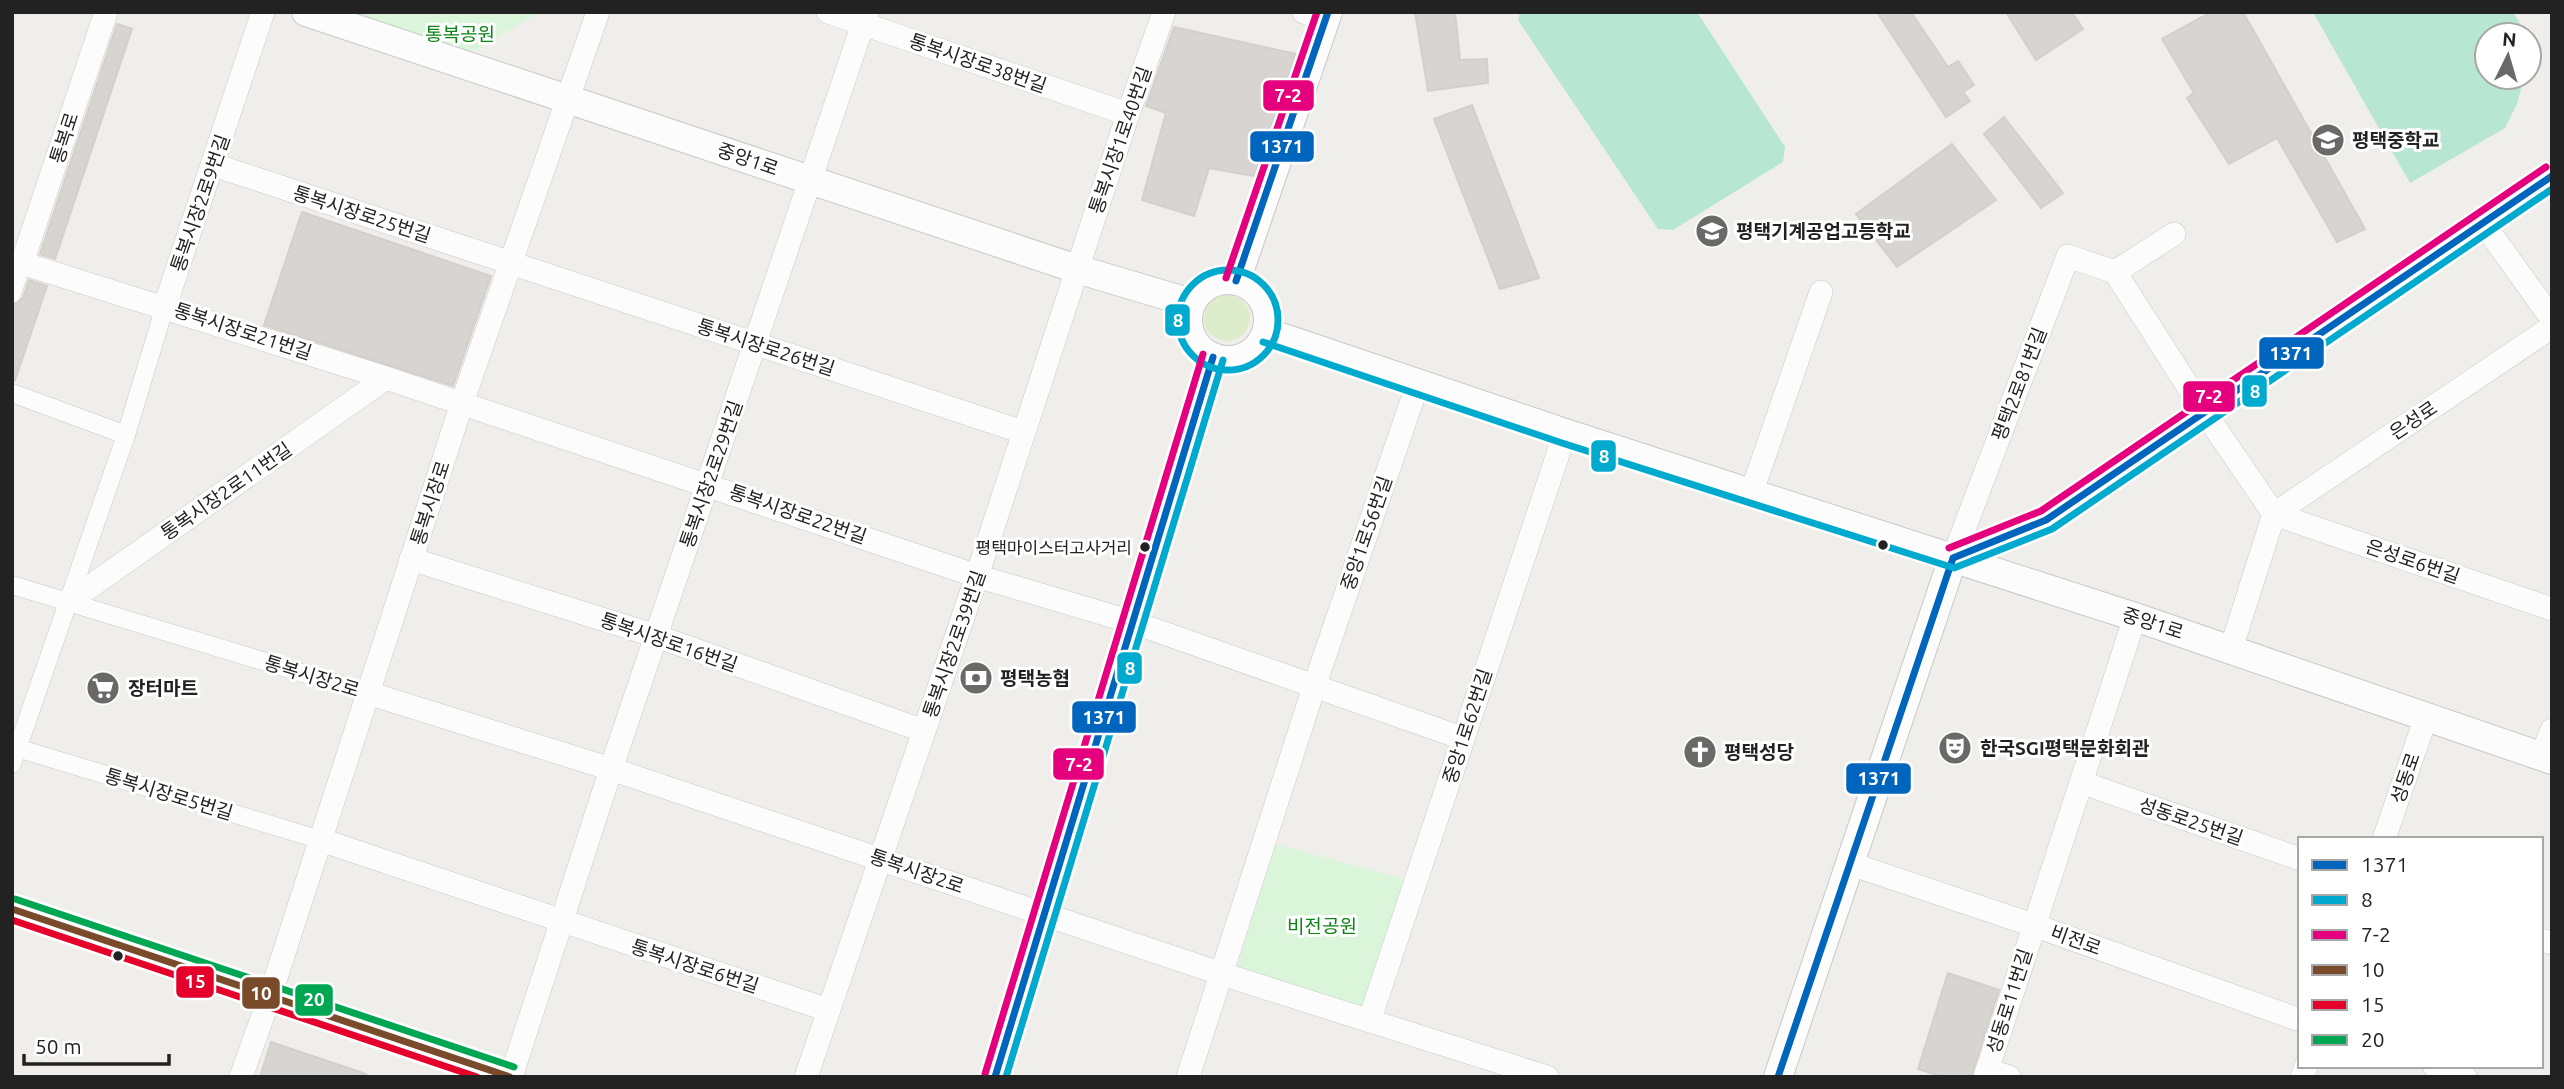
<svg xmlns="http://www.w3.org/2000/svg" width="2564" height="1089" viewBox="0 0 2564 1089" font-family="Ubuntu,'Noto Sans KR',sans-serif">
<style>
.grass{fill:#ddeccb}
.park{fill:#daf5da}
.pitch{fill:#b7e6d2}
.building{fill:#d7d4d2;stroke:#d3d0cc;stroke-width:2}
.lines{fill:none;stroke-linecap:round;stroke-linejoin:round}
.pedestrian-casing{stroke:#c9c8c7;stroke-width:19}
.minor-casing{stroke:#c9c8c7;stroke-width:24}
.tertiary-casing{stroke:#c9c8c7;stroke-width:30}
.pedestrian{stroke:#fdfcfc;stroke-width:18}
.minor{stroke:#fdfcfc;stroke-width:23}
.tertiary{stroke:#fdfcfc;stroke-width:28}
.bus-1-casing{stroke:#fff;stroke-width:12}
.bus-2-casing{stroke:#fff;stroke-width:12}
.bus-3-casing{stroke:#fff;stroke-width:12}
.bus-4-casing{stroke:#fff;stroke-width:12}
.bus-5-casing{stroke:#fff;stroke-width:12}
.bus-6-casing{stroke:#fff;stroke-width:12}
.bus-1{stroke:#0065bd;stroke-width:7}
.bus-2{stroke:#00a9ce;stroke-width:7}
.bus-3{stroke:#e5007d;stroke-width:7}
.bus-4{stroke:#7a4b2a;stroke-width:7}
.bus-5{stroke:#e4002b;stroke-width:7}
.bus-6{stroke:#00a651;stroke-width:7}
.bus-dot{fill:#222;stroke:#fff;stroke-width:2.5}
.labels{text-anchor:middle;dominant-baseline:central;stroke-width:6;stroke-linejoin:round;paint-order:stroke}
.bus-label{font-size:17px;fill:#222;stroke:#fff;text-anchor:end}
.park-label{font-size:19px;fill:#0c8416;stroke:#fff}
.street-label{font-size:19px;fill:#222;stroke:#fff}
.poi-label{font-size:19px;font-weight:bold;fill:#222;stroke:#fff;text-anchor:start}
.line-badge{stroke:#fff;stroke-width:2.5}
.badge-label{font-size:19px;text-anchor:middle;font-weight:bold;fill:#fff}
</style>
<rect width="100%" height="100%" fill="#f0eeeb"/>
<circle class="grass" cx="1227" cy="318" r="23"/>
<g class="park">
<polygon points="356,12 540,12 464,57 342,20"/>
<polygon points="1275,844 1404,879 1367,1009 1237,968"/>
</g>
<g class="pitch">
<polygon points="1520,12 1697,12 1785,147 1783,162 1673,230 1658,229 1518,20"/>
<polygon points="2313,12 2513,12 2527,35 2487,35 2487,77 2524,77 2517,104 2505,128 2410,183"/>
</g>
<g class="building">
<polygon points="1415,12 1455,12 1460,60 1487,59 1488,83 1428,91"/>
<polygon points="1877,12 1911,12 1948,67 1958,61 1974,85 1963,92 1970,101 1946,117"/>
<polygon points="2006,12 2072,12 2083,29 2036,60"/>
<polygon points="2211,12 2243,12 2365,229 2337,242 2277,138 2229,164 2187,98 2194,93 2162,39"/>
<polygon points="117,24 132,29 55,259 40,254"/>
<polygon points="1174,27 1296,54 1254,176 1209,168 1194,216 1142,200 1166,113 1146,106"/>
<polygon points="1472,105 1539,278 1500,289 1434,119"/>
<polygon points="2004,117 2063,193 2041,208 1984,134"/>
<polygon points="1952,144 1996,200 1897,267 1856,214"/>
<polygon points="302,212 491,276 453,386 264,325"/>
<polygon points="29,280 47,286 15,380 12,380 12,305 23,298"/>
<polygon points="1948,973 1999,990 1971,1077 1943,1077 1918,1069"/>
<polygon points="271,1042 366,1074 366,1077 260,1077"/>
</g>
<g class="lines">
<defs>
<g id="pedestrian">
<polyline points="12,294 22,263"/>
<polyline points="12,393 126,435"/>
<polyline points="12,585 368,693"/>
<polyline points="17,748 321,840"/>
<polyline points="12,764 126,435 165,306"/>
</g>
<g id="minor">
<polyline points="828,12 1128,114"/>
<polyline points="1304,12 1326,19"/>
<polyline points="214,165 1023,432"/>
<polyline points="2483,223 2552,319"/>
<polyline points="12,260 386,378 977,576 1135,623 1462,738"/>
<polyline points="22,263 106,12"/>
<polyline points="2115,272 2174,234"/>
<polyline points="165,306 263,12"/>
<polyline points="1751,494 1821,292"/>
<polyline points="1953,558 2068,256 2115,272 2205,413 2274,514 2552,609"/>
<polyline points="411,559 656,636 924,731"/>
<polyline points="67,603 386,378"/>
<polyline points="2231,649 2274,514 2552,327"/>
<polyline points="368,693 611,769 1222,974 1547,1077"/>
<polyline points="2542,756 2552,730"/>
<polyline points="2083,783 2300,859"/>
<polyline points="2384,839 2426,717"/>
<polyline points="321,840 828,1010"/>
<polyline points="1851,864 2033,925 2300,1020"/>
<polyline points="2541,940 2552,943"/>
<polyline points="1370,1019 1565,433"/>
<polyline points="2434,1066 2465,1077"/>
<polyline points="1987,1070 2009,1077"/>
<polyline points="241,1077 270,996 462,403 598,12"/>
<polyline points="511,1077 611,769 867,12"/>
<polyline points="806,1077 977,576 1128,114 1164,12"/>
<polyline points="1188,1077 1315,684 1418,383"/>
<polyline points="1985,1077 2135,617"/>
<polyline points="2302,1077 2306,1066"/>
</g>
<g id="tertiary">
<polyline points="306,12 1077,269 1191,303"/>
<circle cx="1228" cy="320" r="40"/>
<polyline points="1236,281 1328,12"/>
<polyline points="1266,332 1565,433 2135,617 2552,760"/>
<polyline points="12,909 511,1077"/>
<polyline points="995,1077 1213,357"/>
<polyline points="1778,1077 1953,558 2046,520 2552,176"/>
</g>
</defs>
<use href="#pedestrian" class="pedestrian-casing"/>
<use href="#minor" class="minor-casing"/>
<use href="#tertiary" class="tertiary-casing"/>
<use href="#pedestrian" class="pedestrian"/>
<use href="#minor" class="minor"/>
<use href="#tertiary" class="tertiary"/>
<defs>
<g id="bus-1">
<polyline points="1236,281 1328,12"/>
<polyline points="995,1077 1213,357"/>
<polyline points="1778,1077 1953,558 2046,520 2552,176"/>
</g>
<g id="bus-2">
<circle cx="1228" cy="320" r="50"/>
<polyline points="1263,342 1562,443 1954,568 2052,529 2552,189"/>
<polyline points="1006,1077 1223,360"/>
</g>
<g id="bus-3">
<polyline points="1226,278 1317,12"/>
<polyline points="1949,548 2041,511 2546,167"/>
<polyline points="985,1074 1203,354"/>
</g>
<polyline id="bus-4" points="12,909 510,1077"/>
<polyline id="bus-5" points="12,920 477,1077"/>
<polyline id="bus-6" points="15,899 514,1067"/>
</defs>
<use href="#bus-1" class="bus-1-casing"/>
<use href="#bus-2" class="bus-2-casing"/>
<use href="#bus-3" class="bus-3-casing"/>
<use href="#bus-4" class="bus-4-casing"/>
<use href="#bus-5" class="bus-5-casing"/>
<use href="#bus-6" class="bus-6-casing"/>
<use href="#bus-1" class="bus-1"/>
<use href="#bus-2" class="bus-2"/>
<use href="#bus-3" class="bus-3"/>
<use href="#bus-4" class="bus-4"/>
<use href="#bus-5" class="bus-5"/>
<use href="#bus-6" class="bus-6"/>
</g>
<defs>
<symbol id="school-disc" viewBox="-11 -11 22 22"><circle r="9.5" fill="#6a6968" stroke="#fff"/><path d="M0-5L7-2L0 1L-7-2ZM-4 1L0 2.5L4 1V4Q0 6-4 4Z" fill="#fff"/></symbol>
<symbol id="bank-disc" viewBox="-11 -11 22 22"><circle r="9.5" fill="#6a6968" stroke="#fff"/><path d="M-6-4H6V4H-6ZM0-2.3a2.3 2.3 0 1 0 0 4.6a2.3 2.3 0 1 0 0-4.6Z" fill="#fff"/></symbol>
<symbol id="supermarket-disc" viewBox="-11 -11 22 22"><circle r="9.5" fill="#6a6968" stroke="#fff"/><path d="M-6-5.5h2.5l.6 2H6L4.5 2H-2.5L-4.4-4H-6ZM-1.5 3.2a1.3 1.3 0 1 0 .1 0ZM3 3.2a1.3 1.3 0 1 0 .1 0Z" fill="#fff"/></symbol>
<symbol id="theatre-disc" viewBox="-11 -11 22 22"><circle r="9.5" fill="#6a6968" stroke="#fff"/><path d="M-5-5.5Q0-4 5-5.5V0Q5 5 0 6Q-5 5-5 0ZM-3.3-2.5H-1v1.5H-3.3ZM1-2.5H3.3v1.5H1ZM-2.8 1Q0 5.5 2.8 1Z" fill="#fff"/></symbol>
<symbol id="church-disc" viewBox="-11 -11 22 22"><circle r="9.5" fill="#6a6968" stroke="#fff"/><path d="M-1.2-6h2.4v3.5h3.3v2.4h-3.3V6h-2.4V-.1h-3.3v-2.4h3.3Z" fill="#fff"/></symbol>
</defs>
<g fill-rule="evenodd">
<use href="#school-disc" x="2309" y="121" width="38" height="38"/>
<use href="#school-disc" x="1693" y="212" width="38" height="38"/>
<use href="#bank-disc" x="957" y="659" width="38" height="38"/>
<use href="#supermarket-disc" x="84" y="669" width="38" height="38"/>
<use href="#theatre-disc" x="1936" y="729" width="38" height="38"/>
<use href="#church-disc" x="1681" y="733" width="38" height="38"/>
</g>
<g class="bus-dot">
<circle cx="1883" cy="545" r="6"/>
<circle cx="1145" cy="547" r="6"/>
<circle cx="118" cy="956" r="6"/>
</g>
<g class="labels">
<g class="bus-label">
<text x="1132" y="547">평택마이스터고사거리</text>
</g>
<g class="park-label">
<text x="460" y="34">통복공원</text>
<text x="1322" y="926">비전공원</text>
</g>
<g class="street-label">
<text transform="translate(978 63) rotate(19)">통복시장로38번길</text>
<text transform="translate(64 138) rotate(-72)">통복로</text>
<text transform="translate(1120 140) rotate(-71)">통복시장1로40번길</text>
<text transform="translate(748 159) rotate(19)">중앙1로</text>
<text transform="translate(200 203) rotate(-71)">통복시장2로9번길</text>
<text transform="translate(362 214) rotate(18)">통복시장로25번길</text>
<text transform="translate(243 331) rotate(18)">통복시장로21번길</text>
<text transform="translate(766 347) rotate(18)">통복시장로26번길</text>
<text transform="translate(2019 384) rotate(-69)">평택2로81번길</text>
<text transform="translate(2413 420) rotate(-34)">은성로</text>
<text transform="translate(711 474) rotate(-71)">통복시장2로29번길</text>
<text transform="translate(226 491) rotate(-35)">통복시장2로11번길</text>
<text transform="translate(430 503) rotate(-72)">통복시장로</text>
<text transform="translate(798 514) rotate(19)">통복시장로22번길</text>
<text transform="translate(1366 533) rotate(-71)">중앙1로56번길</text>
<text transform="translate(2413 561) rotate(19)">은성로6번길</text>
<text transform="translate(2153 623) rotate(18)">중앙1로</text>
<text transform="translate(669 642) rotate(19)">통복시장로16번길</text>
<text transform="translate(954 644) rotate(-71)">통복시장2로39번길</text>
<text transform="translate(312 676) rotate(17)">통복시장2로</text>
<text transform="translate(1467 726) rotate(-72)">중앙1로62번길</text>
<text transform="translate(2405 778) rotate(-71)">성동로</text>
<text transform="translate(169 794) rotate(17)">통복시장로5번길</text>
<text transform="translate(2191 821) rotate(19)">성동로25번길</text>
<text transform="translate(917 871) rotate(19)">통복시장2로</text>
<text transform="translate(2076 940) rotate(20)">비전로</text>
<text transform="translate(695 966) rotate(18)">통복시장로6번길</text>
<text transform="translate(2009 1001) rotate(-72)">성동로11번길</text>
</g>
<g class="poi-label">
<text x="2352" y="140">평택중학교</text>
<text x="1736" y="231">평택기계공업고등학교</text>
<text x="1000" y="678">평택농협</text>
<text x="128" y="688">장터마트</text>
<text x="1980" y="748">한국SGI평택문화회관</text>
<text x="1724" y="752">평택성당</text>
</g>
</g>
<g class="line-badge">
<rect x="1262" y="79" width="53" height="33" rx="7" fill="#e5007d"/>
<rect x="1249" y="130" width="66" height="33" rx="7" fill="#0065bd"/>
<rect x="1164" y="303" width="27" height="34" rx="7" fill="#00a9ce"/>
<rect x="2258" y="336" width="67" height="34" rx="7" fill="#0065bd"/>
<rect x="2241" y="374" width="27" height="34" rx="7" fill="#00a9ce"/>
<rect x="2182" y="380" width="54" height="33" rx="7" fill="#e5007d"/>
<rect x="1590" y="439" width="27" height="34" rx="7" fill="#00a9ce"/>
<rect x="1116" y="651" width="27" height="34" rx="7" fill="#00a9ce"/>
<rect x="1071" y="700" width="66" height="34" rx="7" fill="#0065bd"/>
<rect x="1052" y="747" width="53" height="34" rx="7" fill="#e5007d"/>
<rect x="1845" y="762" width="67" height="33" rx="7" fill="#0065bd"/>
<rect x="175" y="965" width="40" height="34" rx="7" fill="#e4002b"/>
<rect x="241" y="976" width="40" height="34" rx="7" fill="#7a4b2a"/>
<rect x="294" y="983" width="40" height="34" rx="7" fill="#00a651"/>
</g>
<g class="badge-label">
<text x="1288" y="102">7-2</text>
<text x="1282" y="153">1371</text>
<text x="1178" y="327">8</text>
<text x="2291" y="360">1371</text>
<text x="2255" y="398">8</text>
<text x="2209" y="403">7-2</text>
<text x="1604" y="463">8</text>
<text x="1130" y="675">8</text>
<text x="1104" y="724">1371</text>
<text x="1079" y="771">7-2</text>
<text x="1879" y="785">1371</text>
<text x="195" y="988">15</text>
<text x="261" y="1000">10</text>
<text x="314" y="1006">20</text>
</g>
<rect width="2564" height="1089" fill="none" stroke="#222222" stroke-width="28"/>
<rect x="2298" y="837" width="245" height="231" fill="#ffffff" stroke="#a7a7a7" stroke-width="2"/>
<rect x="2312" y="860" width="35" height="10" fill="#0065bd" stroke="#a7a7a7" stroke-width="2"/>
<text x="2361" y="872" font-size="21" fill="#222222">1371</text>
<rect x="2312" y="895" width="35" height="10" fill="#00a9ce" stroke="#a7a7a7" stroke-width="2"/>
<text x="2361" y="907" font-size="21" fill="#222222">8</text>
<rect x="2312" y="930" width="35" height="10" fill="#e5007d" stroke="#a7a7a7" stroke-width="2"/>
<text x="2361" y="942" font-size="21" fill="#222222">7-2</text>
<rect x="2312" y="965" width="35" height="10" fill="#7a4b2a" stroke="#a7a7a7" stroke-width="2"/>
<text x="2361" y="977" font-size="21" fill="#222222">10</text>
<rect x="2312" y="1000" width="35" height="10" fill="#e4002b" stroke="#a7a7a7" stroke-width="2"/>
<text x="2361" y="1012" font-size="21" fill="#222222">15</text>
<rect x="2312" y="1035" width="35" height="10" fill="#00a651" stroke="#a7a7a7" stroke-width="2"/>
<text x="2361" y="1047" font-size="21" fill="#222222">20</text>
<g transform="translate(2508 56) rotate(5)"><circle r="33" fill="#ffffff" stroke="#a7a7a7" stroke-width="2"/>
<path d="M0-5L12 26L0 18L-12 26Z" fill="#6a6968"/>
<text y="-10" font-size="19" font-weight="bold" text-anchor="middle" fill="#222222">N</text>
</g>
<path d="M24 1054v10h145v-10" fill="none" stroke="#222222" stroke-width="3.5"/>
<text x="35" y="1054" font-size="21" fill="#222222" stroke="#ffffff" stroke-width="5" paint-order="stroke">50 m</text>
</svg>
